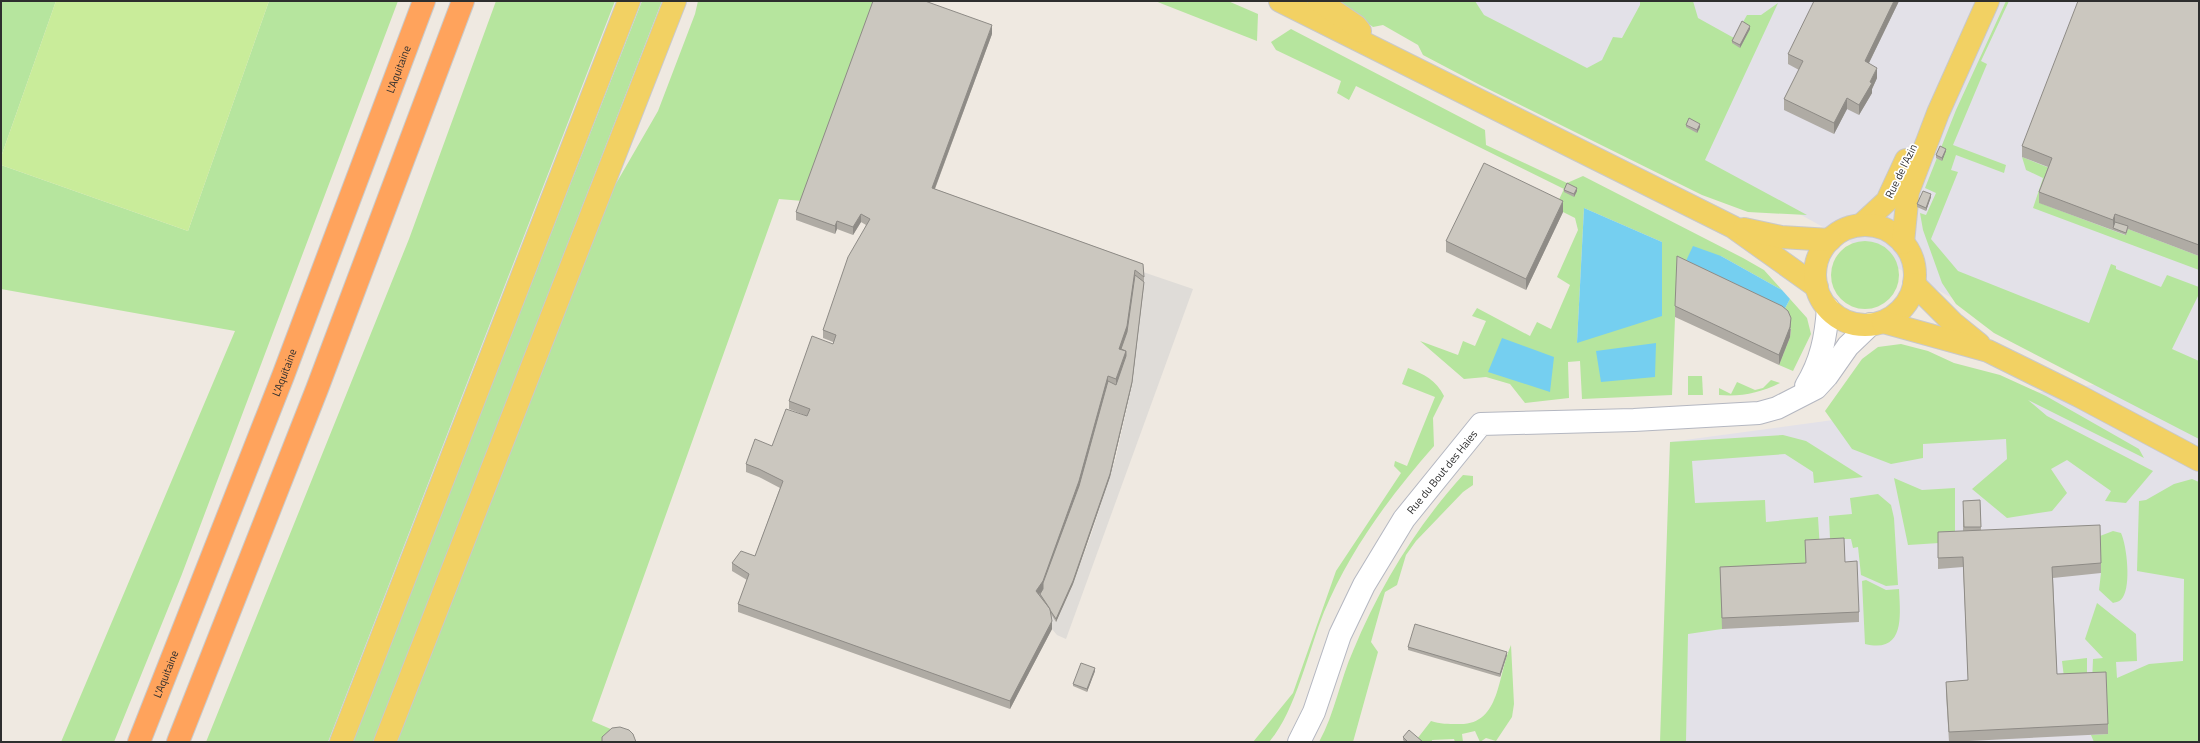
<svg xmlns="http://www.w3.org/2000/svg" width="2200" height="743" viewBox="0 0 2200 743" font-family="'Titillium Web',sans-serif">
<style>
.industrial{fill:#e3e1e8}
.green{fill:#b6e59e;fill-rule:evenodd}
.pitch{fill:#c9ec9a}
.plaza{fill:#dfdcd8}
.water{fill:#75cff0}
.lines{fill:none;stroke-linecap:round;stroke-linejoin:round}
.minor-casing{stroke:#b4b7c1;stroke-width:24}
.major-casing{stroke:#c9c9c9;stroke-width:24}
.highway-casing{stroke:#c9c9c9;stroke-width:24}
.minor{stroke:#fff;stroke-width:22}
.major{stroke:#f2d163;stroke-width:22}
.highway{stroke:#ffa35c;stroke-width:22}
.wall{fill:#afaba4}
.shaded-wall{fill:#8e8b86}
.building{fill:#cbc7bf;stroke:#8e8b86}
.labels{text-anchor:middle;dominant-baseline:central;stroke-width:3.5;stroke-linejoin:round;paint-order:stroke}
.street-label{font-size:11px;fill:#2e2e2e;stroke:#fff}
</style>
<rect width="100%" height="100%" fill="#efe9e1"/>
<polygon class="industrial" points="1419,1 2199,1 2199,742 1665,742 1670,442 2107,383 1692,155"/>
<g class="green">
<polygon points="1,1 56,1 1,157"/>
<polygon points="269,1 398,1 182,574 114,742 61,742 235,331 1,289 1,165 188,231"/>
<polygon points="496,1 615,1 328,742 206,742 409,239"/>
<polygon points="642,1 662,1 374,742 352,742"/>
<polygon points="698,1 875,1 803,201 779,199 592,721 613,730 608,742 397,742 610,194 658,111 695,14"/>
<polygon points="1155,1 1228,1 1258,14 1257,41"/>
<polygon points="1337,1 1475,1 1484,15 1587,68 1602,60 1613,37 1622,38 1640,5 1640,1 1693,1 1698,18 1734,38 1747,15 1761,15 1778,3 1705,160 1807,215 1748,212 1702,195 1480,85 1423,55 1418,45 1383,25 1373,27"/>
<polygon points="2006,1 2009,1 1981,61 1987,64 1953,145 2006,165 2004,173 1956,155 1951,170 1958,172 1931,239 1958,271 2089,323 2111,264 2116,266 2116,269 2161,287 2167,275 2199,287 2199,294 2172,349 2199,361 2199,439 1994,333 1956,304 1942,283 1923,230 1920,213 1926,215 1936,193 1925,188 1956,110"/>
<path d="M1291,29L1485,130L1486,145L1567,183L1583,176L1743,258L1764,270L1782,290L1721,256L1685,263L1677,267L1672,395L1582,399L1580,361L1568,362L1569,398L1525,403L1510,384L1486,377L1464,379L1420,341L1458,355L1463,341L1475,346L1486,321L1472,316L1477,308L1530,336L1537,322L1551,329L1570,285L1557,277L1578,230L1575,218L1555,208L1564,189L1356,86L1349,100L1337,93L1341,81L1276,50L1271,42ZM1584,208L1662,242L1577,343Z"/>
<polygon points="2022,157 2052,169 2040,203 2125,235 2128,229 2199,256 2199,270 2033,208 2043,178 2026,170"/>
<circle cx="1865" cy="275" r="34"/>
<polygon points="1790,299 1807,318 1811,334 1793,371 1779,365 1790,337 1791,329 1781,316"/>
<polygon points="1901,344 1928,351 1954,363 2000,375 2046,396 2139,449 2144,458 2028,400 2047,416 2153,471 2126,503 2105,501 2111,491 2067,460 2051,469 2067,493 2052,511 2007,518 1972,489 2007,459 2006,439 1923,444 1923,458 1891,464 1852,449 1825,411 1862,359 1878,347"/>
<path d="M1408,368C1424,374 1436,380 1444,396L1433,418L1434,446C1390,496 1350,550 1324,612C1309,649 1295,713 1269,742H1253L1293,693L1336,571L1401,473L1394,466L1395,461L1407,466L1435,397L1402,384Z"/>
<polygon points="1688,376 1702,376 1703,395 1688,395"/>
<path d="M1771,380L1780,383C1760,393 1741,397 1719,395V388L1731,394L1737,382L1755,390L1763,388Z"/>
<polygon points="1783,435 1806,441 1863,477 1814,483 1813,472 1785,454 1692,461 1695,503 1765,500 1766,522 1818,517 1820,550 1806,574 1722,629 1688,634 1686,742 1660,742 1670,442"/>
<path d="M1463,475L1473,476V485L1463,492L1416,541L1406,555L1397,585L1385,592L1371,642L1378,652L1353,742H1319C1335,713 1340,680 1353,651C1380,586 1416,527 1463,475Z"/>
<polygon points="1894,478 1922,490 1955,488 1955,542 1908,545"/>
<polygon points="2192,479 2199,482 2199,742 2094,742 2091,735 2108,734 2092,683 2093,659 2103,658 2085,639 2097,603 2136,634 2137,661 2116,662 2117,678 2149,664 2183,661 2184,579 2137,571 2139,501 2146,500 2174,484"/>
<polygon points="1878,494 1891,505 1894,518 1898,585 1886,586 1861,575 1858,547 1853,548 1851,539 1830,539 1829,516 1852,514 1850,498"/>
<path d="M2113,531L2121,533C2127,546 2131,585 2123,597C2121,601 2117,602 2113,603L2099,590L2101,573L2100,536Z"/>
<path d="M1866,580L1886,590L1899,589C1900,614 1906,654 1865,644L1862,581Z"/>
<path d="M1511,645L1514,704L1512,717L1496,741L1486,738L1480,742L1475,731L1462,734L1463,742H1455L1454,739L1432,740V742H1420L1417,739L1431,721C1440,724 1448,724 1458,724C1501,726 1497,676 1511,645Z"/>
<polygon points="2087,658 2087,675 2064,677 2062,661"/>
</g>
<polygon class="pitch" points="56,1 269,1 188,231 1,165 1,157"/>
<polygon class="plaza" points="1143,272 1193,289 1066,639 1057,635 1052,629 1052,623 1039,596 1056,621 1070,591 1091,535 1116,457 1132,384 1144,285"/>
<g class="water">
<polygon points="1584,208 1662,242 1662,316 1577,343"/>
<polygon points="1693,246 1721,256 1782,290 1790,299 1781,316 1685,263"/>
<polygon points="1502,338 1554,357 1550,392 1488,372"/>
<polygon points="1656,343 1655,377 1601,382 1596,351"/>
</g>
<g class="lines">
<defs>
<g id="minor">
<path d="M1806,386C1821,362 1826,337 1828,308"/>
<path id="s1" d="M1299,742L1314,712L1340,635L1364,585L1404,519L1481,424L1634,420L1759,413L1777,408L1816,388L1827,376L1848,346L1871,324"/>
</g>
<g id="major">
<polyline points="1280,1 1733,227 1817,287"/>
<polyline points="1319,1 1356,26 1360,31"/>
<polyline points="1861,225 1887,201 1906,160"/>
<circle cx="1865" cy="275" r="50"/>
<polyline points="1744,229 1781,237 1830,240"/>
<polyline points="1903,243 1908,192 1938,113 1988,1"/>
<polyline points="1914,284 1953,323 1979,344"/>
<polyline points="1883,322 1988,351 2079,396 2199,460"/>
<polyline points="341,742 629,1"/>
<polyline points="385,742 675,1"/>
</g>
<g id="highway">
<path id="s2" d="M139,742L283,376L424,1"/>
<polyline points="178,742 317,389 463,1"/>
</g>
</defs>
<use href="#minor" class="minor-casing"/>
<use href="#major" class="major-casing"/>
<use href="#highway" class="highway-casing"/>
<use href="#minor" class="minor"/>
<use href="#major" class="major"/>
<use href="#highway" class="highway"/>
</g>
<g class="wall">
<polygon points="1899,1 1869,63 1877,78 1872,89 1872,93 1859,115 1847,109 1834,134 1784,110 1784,99 1799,70 1788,64 1788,54"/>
<polygon points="2199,1 2199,256 2128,229 2126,235 2039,203 2039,192 2048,167 2022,157 2022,146"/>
<polygon points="1750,29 1740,48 1732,43 1732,41"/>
<polygon points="992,34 935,189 1143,264 1144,277 1144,285 1132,384 1110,477 1073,584 1056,622 1051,614 1052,629 1010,709 738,612 738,604 747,580 732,571 732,563 755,556 780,488 759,477 746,472 746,464 772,446 807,416 789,409 789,401 833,344 833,342 823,338 823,330 866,225 861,222 853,235 837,229 835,234 796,220 796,212"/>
<polygon points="1686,125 1700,127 1697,133 1686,127"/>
<polygon points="1946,151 1942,161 1936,158 1936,155"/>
<polygon points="1564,190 1577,191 1574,197 1564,192"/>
<polygon points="1931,197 1926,211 1917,207 1917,204"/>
<polygon points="1563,212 1526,290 1446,252 1446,241"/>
<polygon points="1675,306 1791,329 1790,337 1779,365 1675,317"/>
<polygon points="1980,500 1981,530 2101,563 2101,573 2053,578 2057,674 2108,724 2108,734 1949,742 1946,693 1946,682 1968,680 1963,567 1938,569 1938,532 1963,531 1963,501"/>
<polygon points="1805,540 1845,562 1859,612 1859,622 1722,629 1720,567 1806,563"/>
<polygon points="1408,647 1507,655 1500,677 1408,650"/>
<polygon points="1095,671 1087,692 1073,686 1073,684"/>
<polygon points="1403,737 1423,742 1405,742 1403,740"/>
</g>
<g class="shaded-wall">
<polygon points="1894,1 1899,1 1865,71 1865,61"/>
<polygon points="992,25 992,34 932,196 932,188"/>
<polygon points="1750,26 1750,29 1740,48 1740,45"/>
<polygon points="1877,68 1877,78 1872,89 1872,93 1859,115 1859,105"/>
<polygon points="1847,98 1847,109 1834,134 1834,123"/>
<polygon points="1700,124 1700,127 1697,133 1697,130"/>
<polygon points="1946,149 1946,151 1942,161 1942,158"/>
<polygon points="1577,188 1577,191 1574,197 1574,194"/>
<polygon points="1931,194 1931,197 1926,211 1926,208"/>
<polygon points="1563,201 1563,212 1526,290 1526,279"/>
<polygon points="861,214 861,222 853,235 853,227"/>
<polygon points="2115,214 2115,224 2113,228 2113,220"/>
<polygon points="837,221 837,229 835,234 835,226"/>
<polygon points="1135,270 1135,278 1127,335 1120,354 1119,349"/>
<polygon points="1144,282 1132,384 1110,477 1073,584 1056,622 1056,619 1073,581"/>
<polygon points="1791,318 1790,337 1779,365 1779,355"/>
<polygon points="1126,351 1126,359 1116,387 1116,379"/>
<polygon points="1108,376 1108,384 1079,489 1043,589 1040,594 1039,593 1039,595 1036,599 1036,591"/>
<polygon points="1052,621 1052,629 1010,709 1010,701"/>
<polygon points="1507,652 1507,655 1500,677 1500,674"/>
<polygon points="1095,668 1095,671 1087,692 1087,689"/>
</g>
<g class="building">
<polygon points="873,1 925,1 992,25 932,188 1143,264 1144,277 1135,270 1127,326 1119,349 1126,351 1116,379 1108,376 1079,481 1043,581 1036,591 1050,609 1052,621 1010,701 738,604 749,574 732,563 741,551 755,556 783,481 759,469 746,464 755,439 772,446 786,409 807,416 810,409 789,401 812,336 833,344 836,335 823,330 848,257 870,219 861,214 853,227 837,221 835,226 796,212"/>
<polygon points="1814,1 1894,1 1865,61 1877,68 1870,82 1872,83 1859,105 1847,98 1834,123 1784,99 1803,61 1788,54"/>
<polygon points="2078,1 2199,1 2199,245 2115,214 2113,220 2039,192 2052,158 2022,146"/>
<polygon points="1742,21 1750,26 1740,45 1732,41"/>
<polygon points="1689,118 1700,124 1697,130 1686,125"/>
<polygon points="1940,146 1946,149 1942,158 1936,155"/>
<polygon points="1484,163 1563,201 1526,279 1446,241"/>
<polygon points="1567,183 1577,188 1574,194 1564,190"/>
<polygon points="1923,191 1931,194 1926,208 1917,204"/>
<polygon points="2115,222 2128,226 2126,233 2113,228"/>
<polygon points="1677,256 1782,306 1788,311 1791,318 1790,327 1779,355 1675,306"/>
<polygon points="1135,275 1144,282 1132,382 1110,474 1073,581 1056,619 1050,610 1050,609 1040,594 1043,589 1043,583 1079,486 1108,381 1116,385 1126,356 1126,351 1121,349 1127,332"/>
<polygon points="1980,500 1981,527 1964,527 1963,501"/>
<polygon points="2100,525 2101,563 2052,567 2057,674 2106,672 2108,724 1949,732 1946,682 1968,680 1963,557 1938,558 1938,532"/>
<polygon points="1844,538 1845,562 1857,561 1859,612 1722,618 1720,567 1806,563 1805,540"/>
<polygon points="1415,624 1507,652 1500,674 1408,647"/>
<polygon points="1081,663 1095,668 1087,689 1073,684"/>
<polygon points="620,727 629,730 633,734 636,742 602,742 602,737 612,728"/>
<polygon points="1409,730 1423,742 1408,742 1403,737"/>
</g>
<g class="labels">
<g class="street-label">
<text stroke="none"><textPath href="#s2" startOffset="721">L'Aquitaine</textPath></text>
<text transform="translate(1901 171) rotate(-64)">Rue de l'Azin</text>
<text stroke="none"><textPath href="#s2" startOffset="397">L'Aquitaine</textPath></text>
<text stroke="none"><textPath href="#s1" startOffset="308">Rue du Bout des Haies</textPath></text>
<text stroke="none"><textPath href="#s2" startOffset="73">L'Aquitaine</textPath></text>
</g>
</g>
<rect width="2200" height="743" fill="none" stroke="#2e2e2e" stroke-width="4"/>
</svg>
